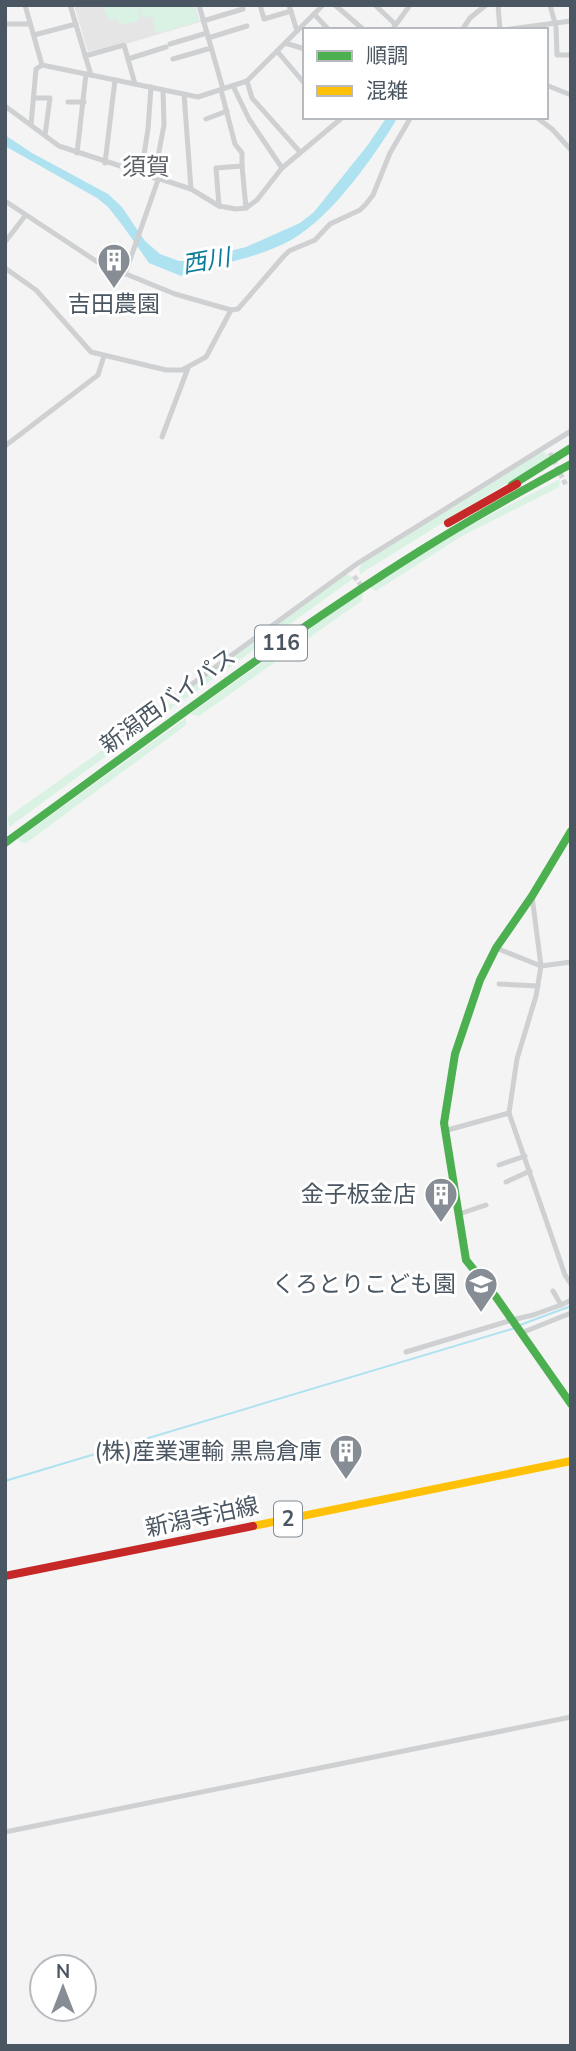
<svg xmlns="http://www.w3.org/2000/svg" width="576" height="2051" viewBox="0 0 576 2051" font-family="'Nunito Sans','Noto Sans JP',sans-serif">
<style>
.education{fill:#e6e5e6}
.green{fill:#d9f2e3}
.water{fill:#aee2f0}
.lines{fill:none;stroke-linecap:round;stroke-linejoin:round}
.stream{stroke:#aee2f0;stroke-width:2}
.street-tunnel{stroke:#d2d4d7;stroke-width:5;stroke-dasharray:5 2.5;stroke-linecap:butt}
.street{stroke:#ced0d2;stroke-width:5}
.fast{stroke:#4caf50;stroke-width:8}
.slow{stroke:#ffc107;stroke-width:8}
.jam{stroke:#c62828;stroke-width:8}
.labels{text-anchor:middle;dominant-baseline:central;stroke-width:6;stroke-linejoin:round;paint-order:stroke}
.shield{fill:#fff;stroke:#808990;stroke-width:2}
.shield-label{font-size:21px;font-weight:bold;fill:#4a5661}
.poi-label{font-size:23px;fill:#4a5661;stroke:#fff;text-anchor:end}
.street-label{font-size:23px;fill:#4a5661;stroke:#fff}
.neighbourhood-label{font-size:24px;fill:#5f6368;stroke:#fff}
.water-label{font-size:24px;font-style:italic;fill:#0c7c9b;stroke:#fff}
</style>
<rect width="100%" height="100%" fill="#f4f4f4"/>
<polygon class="education" points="74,5 195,5 200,22 126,44 125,42 88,52"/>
<g class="green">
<polygon points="103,5 138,5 140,18 138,21 120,25 117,19 108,20"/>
<polygon points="139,5 194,5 199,21 157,34 152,16 143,18"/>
<polygon points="544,452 549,457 360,574 359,569 362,563 539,453"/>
<polygon points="560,479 559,487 462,536 376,591 369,587 453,534"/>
<polygon points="346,574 354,578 181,702 182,693"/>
<polygon points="363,591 362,601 354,606 199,716 190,714"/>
<polygon points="168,703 176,705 9,827 8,817"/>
<polygon points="186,718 186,725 26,843 19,841 18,839"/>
</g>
<path class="water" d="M387,117H398C374,157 333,215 293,239C263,256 224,264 191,270L181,276L149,263L123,226L108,207L97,198L5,146V135L32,153L108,194L122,207L145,241L160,254L179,261H188L246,247L300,223L314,212L367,146Z"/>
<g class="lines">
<g class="stream">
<polyline points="520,1325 571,1306"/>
<polyline points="5,1481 515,1328"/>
</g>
<g class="street-tunnel">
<polyline points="550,453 566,485"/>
<polyline points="354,576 363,588"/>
</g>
<g class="street">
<polyline points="25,5 42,65 198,97 247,81 323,5"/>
<polyline points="70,5 91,75"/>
<polyline points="199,5 223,89"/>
<polyline points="260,5 264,19 291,11"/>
<polyline points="289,5 297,31"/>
<polyline points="335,5 364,30"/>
<polyline points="375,5 395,24"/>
<polyline points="498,5 500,30"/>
<polyline points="550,5 556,27 557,55 571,55"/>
<polyline points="570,5 571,6"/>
<polyline points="314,14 329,30"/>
<polyline points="203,21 243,9"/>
<polyline points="5,24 30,24"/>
<polyline points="392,30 410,5"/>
<polyline points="462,30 470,18 486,5"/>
<polyline points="503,30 571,21"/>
<polyline points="34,35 76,24"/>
<polyline points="208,38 247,26"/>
<polyline points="285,43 305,49"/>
<polyline points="170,44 207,33"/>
<polyline points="277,51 305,84"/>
<polyline points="85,56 124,45 135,84"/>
<polyline points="128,59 166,47"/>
<polyline points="173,59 211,48"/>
<polyline points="247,81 252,98 300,152"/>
<polyline points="546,85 571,95"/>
<polyline points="233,86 249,119 282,168"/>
<polyline points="221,90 235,144 242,153 242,166"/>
<polyline points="184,94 191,189"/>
<polyline points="34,98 50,98 45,135"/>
<polyline points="68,102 84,102"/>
<polyline points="5,106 59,146 191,189 219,206 236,209 246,208 257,200 282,168 343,117"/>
<polyline points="536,117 552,129 571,150"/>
<polyline points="206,119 227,111"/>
<polyline points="31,125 36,69 42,65"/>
<polyline points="77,153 86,74"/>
<polyline points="105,163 115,80"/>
<polyline points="141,174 148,129 151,87"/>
<polyline points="154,178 164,125 163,90"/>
<polyline points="5,201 99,263 175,294 231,310"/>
<polyline points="219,206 216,168 242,166 246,208"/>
<polyline points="5,242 25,216"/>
<polyline points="5,268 36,290 91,352 166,370 182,370 206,357 231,310 238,309 283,257 289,251 315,240 330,224 360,210 366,204 373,195 390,153 411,117"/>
<polyline points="125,274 158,180"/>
<polyline points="162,437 188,368"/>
<polyline points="5,446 98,375 104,356"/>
<polyline points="173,698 358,563 571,431"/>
<polyline points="532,896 541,966 536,996 517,1059 509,1113 565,1275 571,1284"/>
<polyline points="496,948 541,966 571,962"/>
<polyline points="499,984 538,986"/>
<polyline points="444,1131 509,1113"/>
<polyline points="499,1165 525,1156"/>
<polyline points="506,1182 530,1171"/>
<polyline points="459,1214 486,1205"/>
<polyline points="553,1291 561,1305 571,1300"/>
<polyline points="521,1333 571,1313"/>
<polyline points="406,1352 512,1320 533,1315 561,1305"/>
<polyline points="5,1832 571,1717"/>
</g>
<g class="fast">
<polyline points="512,485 571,448"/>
<polyline points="571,831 532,896 496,948 480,980 455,1054 444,1123 466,1260 496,1297 571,1404"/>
<path d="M5,843C143,743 279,639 423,549C471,519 521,491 571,464"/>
</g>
<polyline class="slow" points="253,1526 571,1461"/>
<g class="jam">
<polyline points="448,523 517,484"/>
<polyline points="5,1576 253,1526"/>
</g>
</g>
<defs>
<symbol id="building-pin" viewBox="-11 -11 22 30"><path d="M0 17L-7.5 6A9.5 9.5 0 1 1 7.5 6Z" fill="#868d94" stroke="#fff"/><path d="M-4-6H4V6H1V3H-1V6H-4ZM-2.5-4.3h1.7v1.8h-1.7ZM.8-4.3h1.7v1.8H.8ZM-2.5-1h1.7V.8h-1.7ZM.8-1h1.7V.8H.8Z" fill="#fff"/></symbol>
<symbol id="school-pin" viewBox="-11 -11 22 30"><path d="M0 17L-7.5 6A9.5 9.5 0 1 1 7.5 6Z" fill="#868d94" stroke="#fff"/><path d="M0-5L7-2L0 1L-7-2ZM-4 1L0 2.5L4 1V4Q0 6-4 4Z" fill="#fff"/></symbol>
</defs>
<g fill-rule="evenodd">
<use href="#building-pin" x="95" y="241" width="38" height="52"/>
<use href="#building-pin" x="422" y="1175" width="38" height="52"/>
<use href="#school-pin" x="462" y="1265" width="38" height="52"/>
<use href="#building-pin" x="327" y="1432" width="38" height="52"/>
</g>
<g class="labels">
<g class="shield">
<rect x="255" y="625.5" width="52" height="35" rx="5"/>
<rect x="274" y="1501.5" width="28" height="35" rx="5"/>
</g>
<g class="shield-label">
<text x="281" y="643">116</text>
<text x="288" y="1519">2</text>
</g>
<g class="poi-label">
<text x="114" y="304" text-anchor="middle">吉田農園</text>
<text x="416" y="1194">金子板金店</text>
<text x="456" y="1284">くろとりこども園</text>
<text x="322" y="1451">(株)産業運輸 黒鳥倉庫</text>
</g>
<g class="street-label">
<text transform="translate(168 701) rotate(-36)">新潟西バイパス</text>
<text transform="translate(202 1517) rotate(-12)">新潟寺泊線</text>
</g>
<g class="neighbourhood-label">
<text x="146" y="167">須賀</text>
</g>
<g class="water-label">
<text transform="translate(206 261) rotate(-10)">西川</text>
</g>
</g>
<rect width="576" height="2051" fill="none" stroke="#4a5661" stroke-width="14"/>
<rect x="303" y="28" width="245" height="91" fill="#ffffff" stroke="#b7bbc0" stroke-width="2"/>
<rect x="317" y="51" width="35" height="10" fill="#4caf50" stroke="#b7bbc0" stroke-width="2"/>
<text x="366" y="63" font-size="21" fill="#4a5661">順調</text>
<rect x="317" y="86" width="35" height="10" fill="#ffc107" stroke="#b7bbc0" stroke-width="2"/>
<text x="366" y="98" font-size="21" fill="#4a5661">混雑</text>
<g transform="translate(63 1988)"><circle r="33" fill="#ffffff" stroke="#b7bbc0" stroke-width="2"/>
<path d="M0-5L12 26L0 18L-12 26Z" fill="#868d94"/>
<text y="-10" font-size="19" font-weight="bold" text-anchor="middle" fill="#4a5661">N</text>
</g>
</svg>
